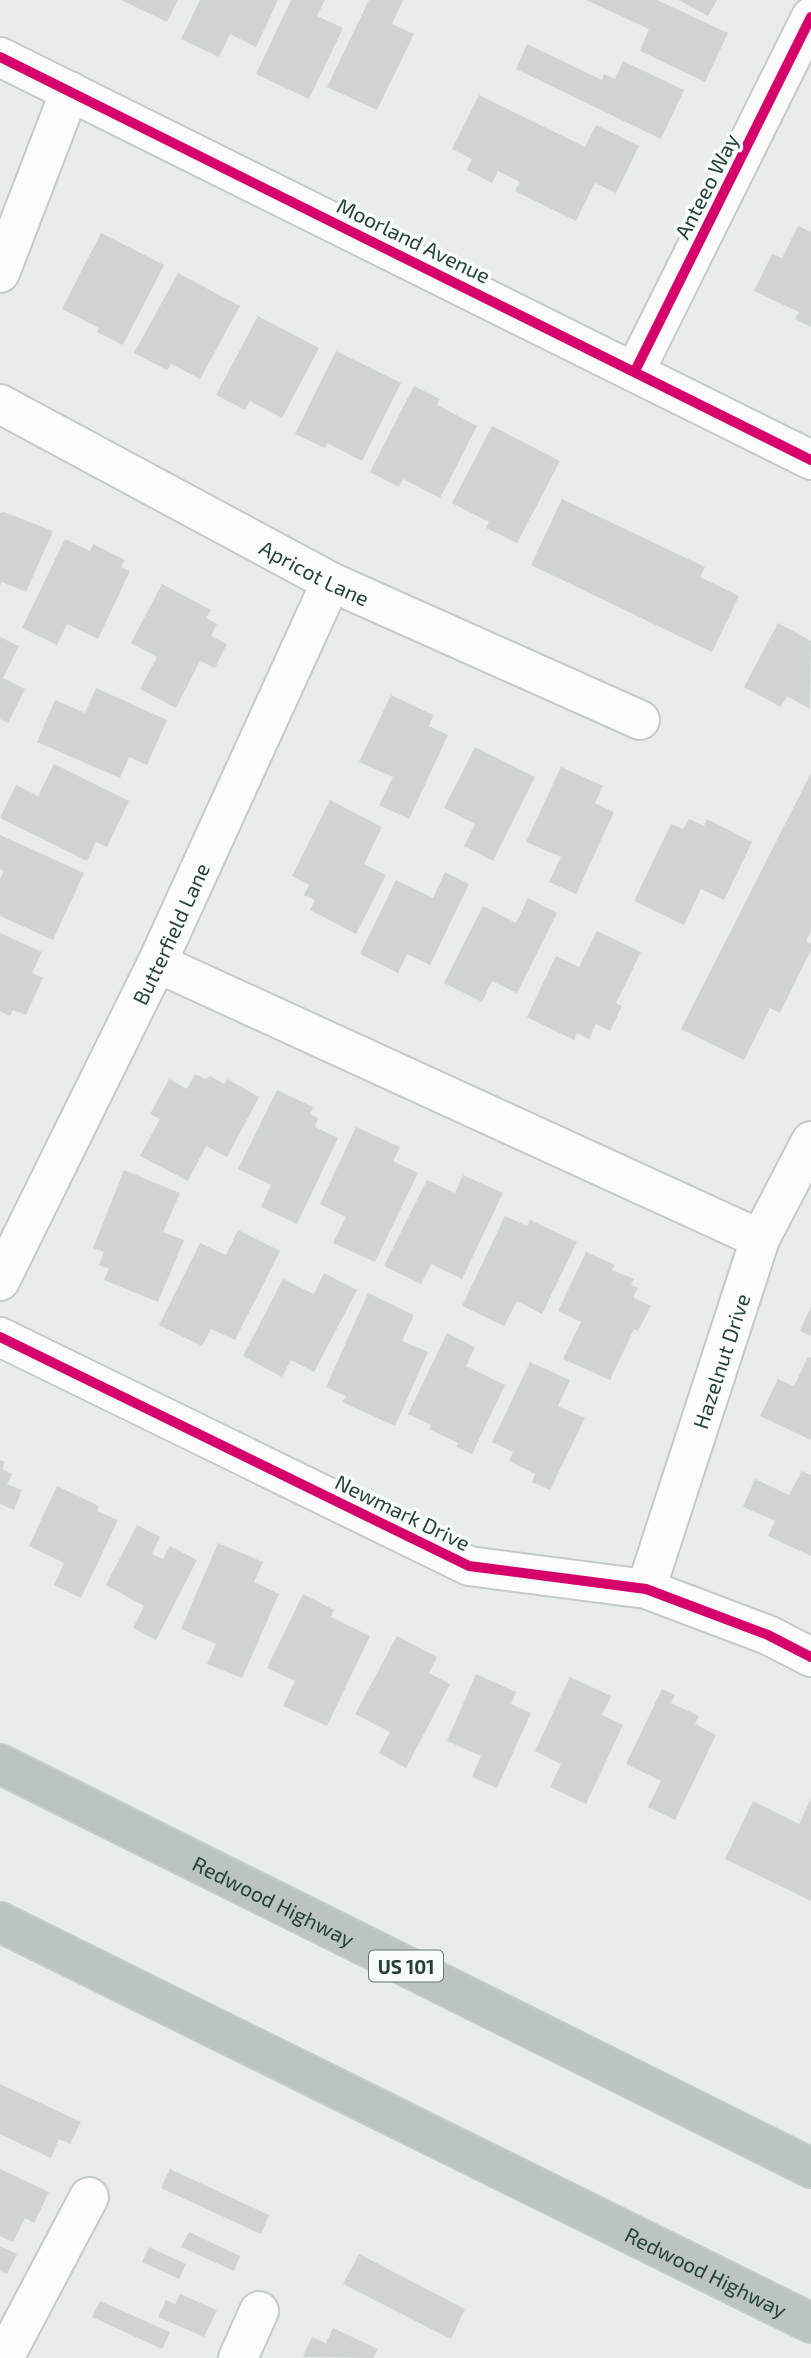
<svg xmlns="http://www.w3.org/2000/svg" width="811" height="2358" viewBox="0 0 811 2358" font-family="'Exo 2',sans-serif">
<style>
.building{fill:#cfd4d2}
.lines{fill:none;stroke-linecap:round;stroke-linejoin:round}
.minor-casing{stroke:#c5cac8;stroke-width:42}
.highway-casing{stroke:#c3ccc9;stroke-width:42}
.minor{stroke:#fcfcfc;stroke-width:38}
.highway{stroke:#bcc4c2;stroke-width:38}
.cycleway-casing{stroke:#f7fbf9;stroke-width:15}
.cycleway{stroke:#d6006c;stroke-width:10}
.labels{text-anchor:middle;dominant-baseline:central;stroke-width:7;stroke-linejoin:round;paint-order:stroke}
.shield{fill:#f7fbf9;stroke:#637a73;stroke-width:2}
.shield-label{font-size:19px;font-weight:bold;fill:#24423a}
.street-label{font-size:21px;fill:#24423a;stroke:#f7fbf9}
</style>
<rect width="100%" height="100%" fill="#e8edeb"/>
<g class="building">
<polygon points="121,0 178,0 167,22"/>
<polygon points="200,0 278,0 256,47 230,34 219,57 181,39"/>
<polygon points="291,0 325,0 317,16 343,28 309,99 256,74"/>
<polygon points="369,0 403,0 392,24 414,34 377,110 327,87"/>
<polygon points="586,0 657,0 728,33 705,82 640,51 649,29"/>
<polygon points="679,0 717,0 708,16"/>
<polygon points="527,44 602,80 604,74 615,79 623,61 684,90 661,139 516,69"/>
<polygon points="479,95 585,147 596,125 639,146 616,193 595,183 576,221 515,191 520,182 498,171 492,183 467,170 472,159 452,149"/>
<polygon points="798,226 811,232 811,327 795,319 799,312 754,291 772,254 782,258"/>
<polygon points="101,233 164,265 123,345 97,332 99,328 62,309"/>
<polygon points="178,273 240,306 200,379 171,364 167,370 134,353"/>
<polygon points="258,316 319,348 282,418 250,401 245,410 216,395"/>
<polygon points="336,351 401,383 362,461 327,443 325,448 295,434"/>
<polygon points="414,386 440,399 437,405 477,426 440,498 403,479 399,487 370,472"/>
<polygon points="492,426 560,461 517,543 486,528 489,522 452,503"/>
<polygon points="562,499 705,567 700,577 739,596 712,652 531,565"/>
<polygon points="4,512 53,531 26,592 2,582 0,586 0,513"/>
<polygon points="65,539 90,551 93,544 125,560 121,567 130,571 98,639 67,624 57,645 22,628"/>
<polygon points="162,584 211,610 206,618 217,624 211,636 227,644 215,668 200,661 176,708 140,689 157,657 131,643"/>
<polygon points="778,623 811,641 810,709 787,696 781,707 744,687"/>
<polygon points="0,637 19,646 3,678 25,689 8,723 0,719"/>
<polygon points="96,688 167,720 147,765 129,757 120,778 37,742 55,700 85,713"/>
<polygon points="391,695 433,715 429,726 448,735 409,819 379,805 393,777 359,762"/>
<polygon points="475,747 535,777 493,861 464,846 475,824 444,808"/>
<polygon points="54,764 129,801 107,847 96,842 87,861 0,818 16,785 38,796"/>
<polygon points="561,767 603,786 595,803 614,812 576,894 549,882 561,857 526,842"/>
<polygon points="811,773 811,931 806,941 811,944 811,950 780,1013 770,1008 744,1060 681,1029"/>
<polygon points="330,800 382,827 364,864 386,875 356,934 310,910 315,900 304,895 309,885 292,876"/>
<polygon points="689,819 704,826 707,819 752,842 724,900 701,889 684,925 634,901 671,824 683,829"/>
<polygon points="0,835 84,873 53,940 0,916 0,879 4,871 0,869"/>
<polygon points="445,872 469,884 430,965 407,954 398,973 360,954 396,880 433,898"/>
<polygon points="528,898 557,913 517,993 492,981 482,1002 444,983 483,906 516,923"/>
<polygon points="597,931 641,952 616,1003 622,1006 610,1031 596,1024 589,1039 577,1033 574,1040 527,1017 556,956 579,967"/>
<polygon points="0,933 42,952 32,973 43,978 26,1015 13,1010 10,1016 0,1011"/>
<polygon points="195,1074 205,1079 210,1076 224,1084 227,1079 259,1097 227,1157 206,1146 188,1181 140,1156 160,1119 150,1114 169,1079 187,1089"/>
<polygon points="277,1090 313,1107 310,1114 318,1118 315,1127 338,1138 297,1224 261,1207 271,1185 238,1169"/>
<polygon points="356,1127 400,1147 393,1161 418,1173 375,1262 333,1243 346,1217 320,1204"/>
<polygon points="124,1170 180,1193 163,1232 184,1240 158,1302 104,1280 109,1269 99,1265 104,1252 93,1248"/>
<polygon points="463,1175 503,1193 462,1279 431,1264 421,1284 384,1266 427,1180 455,1193"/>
<polygon points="505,1216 527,1226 530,1220 577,1242 542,1314 517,1301 504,1326 462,1306"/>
<polygon points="238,1230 280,1251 235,1340 211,1329 202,1346 159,1325 200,1243 226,1255"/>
<polygon points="586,1252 615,1265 612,1270 634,1279 631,1285 638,1288 633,1297 651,1306 638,1331 634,1329 610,1380 563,1359 581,1322 558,1311"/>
<polygon points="324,1273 357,1290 314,1372 291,1360 282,1377 243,1356 283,1279 314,1294"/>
<polygon points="368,1293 414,1315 402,1341 428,1352 395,1426 342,1402 346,1396 326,1387"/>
<polygon points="811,1306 811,1336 800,1331"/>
<polygon points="447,1333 475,1347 466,1366 505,1385 472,1454 456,1447 458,1443 429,1429 431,1425 408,1414"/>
<polygon points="808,1357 811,1358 811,1440 760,1416 778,1379 794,1386"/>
<polygon points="530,1362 570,1380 558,1406 585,1418 550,1490 532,1482 535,1474 509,1461 513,1452 492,1442"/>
<polygon points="0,1460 5,1462 2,1469 12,1474 7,1484 22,1490 14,1510 0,1504"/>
<polygon points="802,1471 811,1475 811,1556 768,1536 775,1521 743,1507 755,1479 789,1495"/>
<polygon points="57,1486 99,1506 97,1511 118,1520 81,1598 54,1585 64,1563 29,1546"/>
<polygon points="137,1525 160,1537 152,1554 163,1559 170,1546 197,1560 156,1640 133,1628 144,1606 106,1585"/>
<polygon points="218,1543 263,1562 254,1582 279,1594 242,1678 207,1664 216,1644 181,1629"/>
<polygon points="303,1594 334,1610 331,1617 370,1636 327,1726 283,1706 295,1681 267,1668"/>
<polygon points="397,1636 437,1657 429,1673 450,1684 406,1768 379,1753 390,1732 355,1714"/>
<polygon points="476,1674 516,1692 511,1704 531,1713 497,1788 472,1777 481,1756 447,1741"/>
<polygon points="570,1677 611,1696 602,1715 623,1725 586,1804 550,1787 561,1764 535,1751"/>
<polygon points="662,1689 675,1695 671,1703 699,1716 695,1724 716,1735 675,1820 648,1807 661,1781 626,1764"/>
<polygon points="811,1799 811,1901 725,1859 753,1801 799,1824"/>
<polygon points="0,2084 81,2122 70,2144 59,2139 51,2158 0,2134"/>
<polygon points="0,2169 49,2192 34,2223 25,2218 13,2242 0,2236"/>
<polygon points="170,2169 269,2215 261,2234 161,2188"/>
<polygon points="189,2232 240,2256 234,2271 181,2247"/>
<polygon points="0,2246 17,2254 7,2274 0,2271"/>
<polygon points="149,2247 186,2264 179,2279 142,2262"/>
<polygon points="359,2254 465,2309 451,2339 343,2284"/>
<polygon points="180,2294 217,2310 204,2337 158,2317 166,2300 175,2304"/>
<polygon points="100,2301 170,2332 162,2349 92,2317"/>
<polygon points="333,2328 378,2349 373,2358 303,2357 312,2337 326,2343"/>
</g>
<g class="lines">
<defs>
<g id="minor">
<polyline points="0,57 811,460"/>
<polyline points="0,273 70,91"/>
<polyline points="635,371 811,17"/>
<path id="s1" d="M0,404L331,582L640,720"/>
<polyline points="157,963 760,1239"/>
<path id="s2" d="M0,1281L157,963L331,582"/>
<polyline points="0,1337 469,1566 646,1589 768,1635 811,1657"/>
<path id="s3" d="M646,1589L760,1239L811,1141"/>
<polyline points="4,2358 89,2197"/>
<polyline points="238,2358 259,2311"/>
</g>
<g id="highway">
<path id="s4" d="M0,1764L811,2168"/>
<path id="s5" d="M0,1922L811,2323"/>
</g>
</defs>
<use href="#minor" class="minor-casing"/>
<use href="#highway" class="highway-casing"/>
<use href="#minor" class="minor"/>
<use href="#highway" class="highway"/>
<defs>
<g id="cycleway">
<polyline points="0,57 811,460"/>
<polyline points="635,371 811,17"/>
<polyline points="0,1337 469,1566 646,1589 768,1635 811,1657"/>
</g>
</defs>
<use href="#cycleway" class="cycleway-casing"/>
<use href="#cycleway" class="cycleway"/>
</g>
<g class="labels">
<rect class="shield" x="369" y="1950.5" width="74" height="31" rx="5"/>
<g class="shield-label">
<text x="406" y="1966">US 101</text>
</g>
<g class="street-label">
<text transform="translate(706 186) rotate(-63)">Anteeo Way</text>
<text transform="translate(414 240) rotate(26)">Moorland Avenue</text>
<text stroke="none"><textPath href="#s1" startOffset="357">Apricot Lane</textPath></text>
<text stroke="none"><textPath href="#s2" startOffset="387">Butterfield Lane</textPath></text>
<text stroke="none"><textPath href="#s3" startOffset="240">Hazelnut Drive</textPath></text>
<text transform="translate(403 1512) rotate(26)">Newmark Drive</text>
<text stroke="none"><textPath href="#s4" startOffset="306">Redwood Highway</textPath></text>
<text stroke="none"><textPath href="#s5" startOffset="788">Redwood Highway</textPath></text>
</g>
</g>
</svg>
